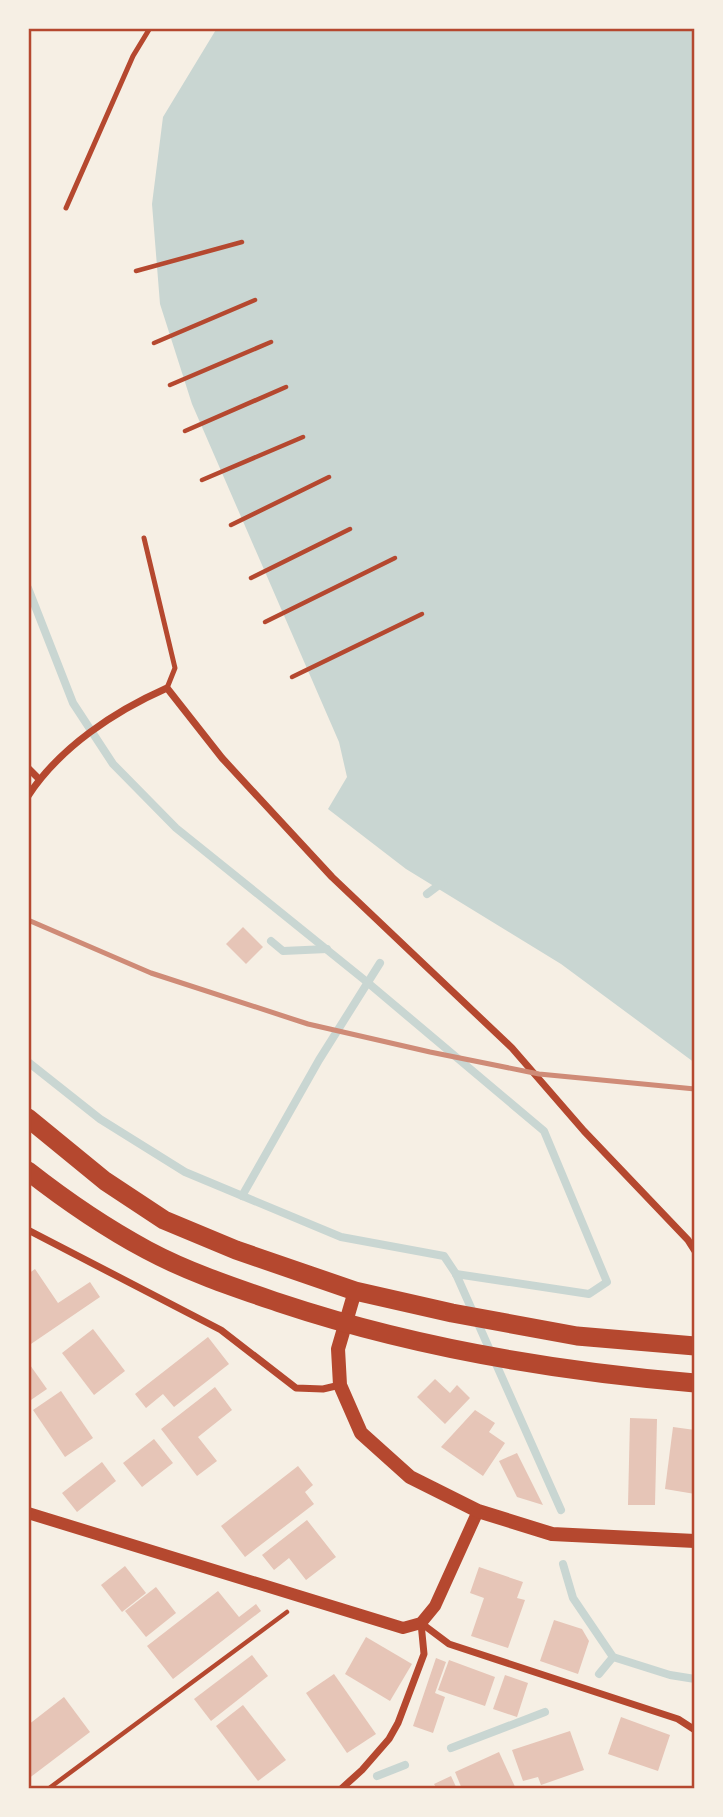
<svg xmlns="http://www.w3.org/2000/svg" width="723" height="1817" viewBox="0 0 723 1817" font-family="'Source Serif 4',serif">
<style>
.water{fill:#c9d6d2}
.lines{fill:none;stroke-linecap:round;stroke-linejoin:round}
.stream{stroke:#c9d6d2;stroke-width:8}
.building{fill:#e6c5b7}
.path{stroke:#b5482f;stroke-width:4.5}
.service{stroke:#b5482f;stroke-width:5}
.minor{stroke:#b5482f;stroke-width:7}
.tertiary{stroke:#b5482f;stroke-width:12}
.secondary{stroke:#b5482f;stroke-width:14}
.trunk{stroke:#b5482f;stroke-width:19}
.rail{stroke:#cf8b77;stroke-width:5}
.neatline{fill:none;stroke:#b5482f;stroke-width:2.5}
</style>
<rect width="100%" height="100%" fill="#f6efe4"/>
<polygon class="water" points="217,28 695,28 695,1063 561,964 406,869 328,809 347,777 339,742 192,404 160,304 152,204 163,117"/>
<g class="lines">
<g class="stream">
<polyline points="28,588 73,703 113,764 176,828 367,982 544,1131 607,1282 589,1294 456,1274"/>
<polyline points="427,894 443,882"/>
<polyline points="271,941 283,951 327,949"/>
<polyline points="28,1062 100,1119 185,1172 341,1237 444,1256 456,1274 561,1510"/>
<polyline points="242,1196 319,1060 380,963"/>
<polyline points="563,1564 573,1598 613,1657 670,1675 695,1679"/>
<polyline points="599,1674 613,1657"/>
<polyline points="451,1748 545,1712"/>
<polyline points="377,1776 405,1765"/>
</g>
</g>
<g class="building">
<polygon points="243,927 263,947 246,964 226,944"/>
<polygon points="35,1269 58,1303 90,1282 100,1297 28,1346 28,1274"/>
<polygon points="93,1329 125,1371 94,1395 62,1353"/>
<polygon points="208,1337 229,1364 174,1407 163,1394 146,1408 135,1394"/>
<polygon points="30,1365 47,1389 28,1402 28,1366"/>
<polygon points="435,1379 450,1393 457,1385 470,1398 445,1424 417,1397"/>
<polygon points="215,1387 232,1410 198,1437 217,1461 197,1476 161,1429"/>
<polygon points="61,1391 93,1438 65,1457 33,1410"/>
<polygon points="475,1410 495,1423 489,1432 505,1443 483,1476 441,1447"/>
<polygon points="630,1418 657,1419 655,1505 628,1505"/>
<polygon points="673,1427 695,1430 695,1494 665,1489"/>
<polygon points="154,1439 173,1463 142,1487 123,1463"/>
<polygon points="517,1453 543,1505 517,1497 499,1461"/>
<polygon points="102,1462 116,1481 77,1512 62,1493"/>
<polygon points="298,1466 313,1485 305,1492 314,1504 245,1557 221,1526"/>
<polygon points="307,1520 336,1557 306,1580 289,1558 274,1570 262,1555"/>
<polygon points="125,1566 146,1593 122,1612 101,1585"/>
<polygon points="479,1567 523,1582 517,1598 525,1600 508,1648 471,1636 484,1598 470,1593"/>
<polygon points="156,1587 176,1613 146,1637 125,1611"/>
<polygon points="218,1591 239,1617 256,1604 261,1611 173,1679 147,1646"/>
<polygon points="554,1620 582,1629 589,1641 578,1674 540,1661"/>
<polygon points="366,1637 412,1664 390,1701 345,1674"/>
<polygon points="252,1655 268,1676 211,1721 194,1699"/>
<polygon points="436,1658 446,1662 435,1693 445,1697 433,1733 413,1726"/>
<polygon points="449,1660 495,1677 485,1706 438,1690"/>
<polygon points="334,1674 376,1734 347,1753 306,1693"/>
<polygon points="505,1675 528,1683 517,1717 493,1709"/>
<polygon points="64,1697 90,1732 28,1779 28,1725"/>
<polygon points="243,1705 286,1760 258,1781 216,1726"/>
<polygon points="621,1717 670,1735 658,1771 608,1754"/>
<polygon points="570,1731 584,1770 541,1785 538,1777 523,1781 512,1750"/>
<polygon points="499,1752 516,1789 462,1789 455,1772"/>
<polygon points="451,1776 457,1789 437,1789 434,1784"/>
</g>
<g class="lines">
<g class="path">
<polyline points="136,271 242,242"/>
<polyline points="154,343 255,300"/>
<polyline points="170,385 271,342"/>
<polyline points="185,431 286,387"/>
<polyline points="202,480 303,437"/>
<polyline points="231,525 329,477"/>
<polyline points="251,578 350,529"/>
<polyline points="265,622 395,558"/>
<polyline points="292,677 422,614"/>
<polyline points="48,1789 287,1612"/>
</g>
<g class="service">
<polyline points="66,208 133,56 150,28"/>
<polyline points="144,538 175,668 167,688"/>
</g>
<g class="minor">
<polyline points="28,768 39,779"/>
<path d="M28,796C60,747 115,711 167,688L222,758L332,877L512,1048L584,1131L688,1240L695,1251"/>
<polyline points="28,1230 221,1330 296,1388 323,1389 340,1385"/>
<polyline points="421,1623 449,1644 678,1719 695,1730"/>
<polyline points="341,1789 362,1770 389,1739 398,1723 424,1654 421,1623"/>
</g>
<polyline class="tertiary" points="28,1513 403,1628 421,1623 435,1606 478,1511"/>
<polyline class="secondary" points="355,1291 338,1349 340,1385 361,1433 410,1477 478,1511 552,1534 695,1541"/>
<g class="trunk">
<polyline points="28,1118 105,1181 164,1220 236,1250 355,1291 452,1313 577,1336 695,1346"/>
<path d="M28,1171C65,1200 106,1228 147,1250C188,1272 236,1288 280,1303C415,1348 553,1371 695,1383"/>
</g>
<polyline class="rail" points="28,920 151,973 308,1024 430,1052 539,1074 695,1089"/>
</g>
<rect width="723" height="1817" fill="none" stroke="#f6efe4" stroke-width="60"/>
<rect x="30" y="30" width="663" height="1757" class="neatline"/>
</svg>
